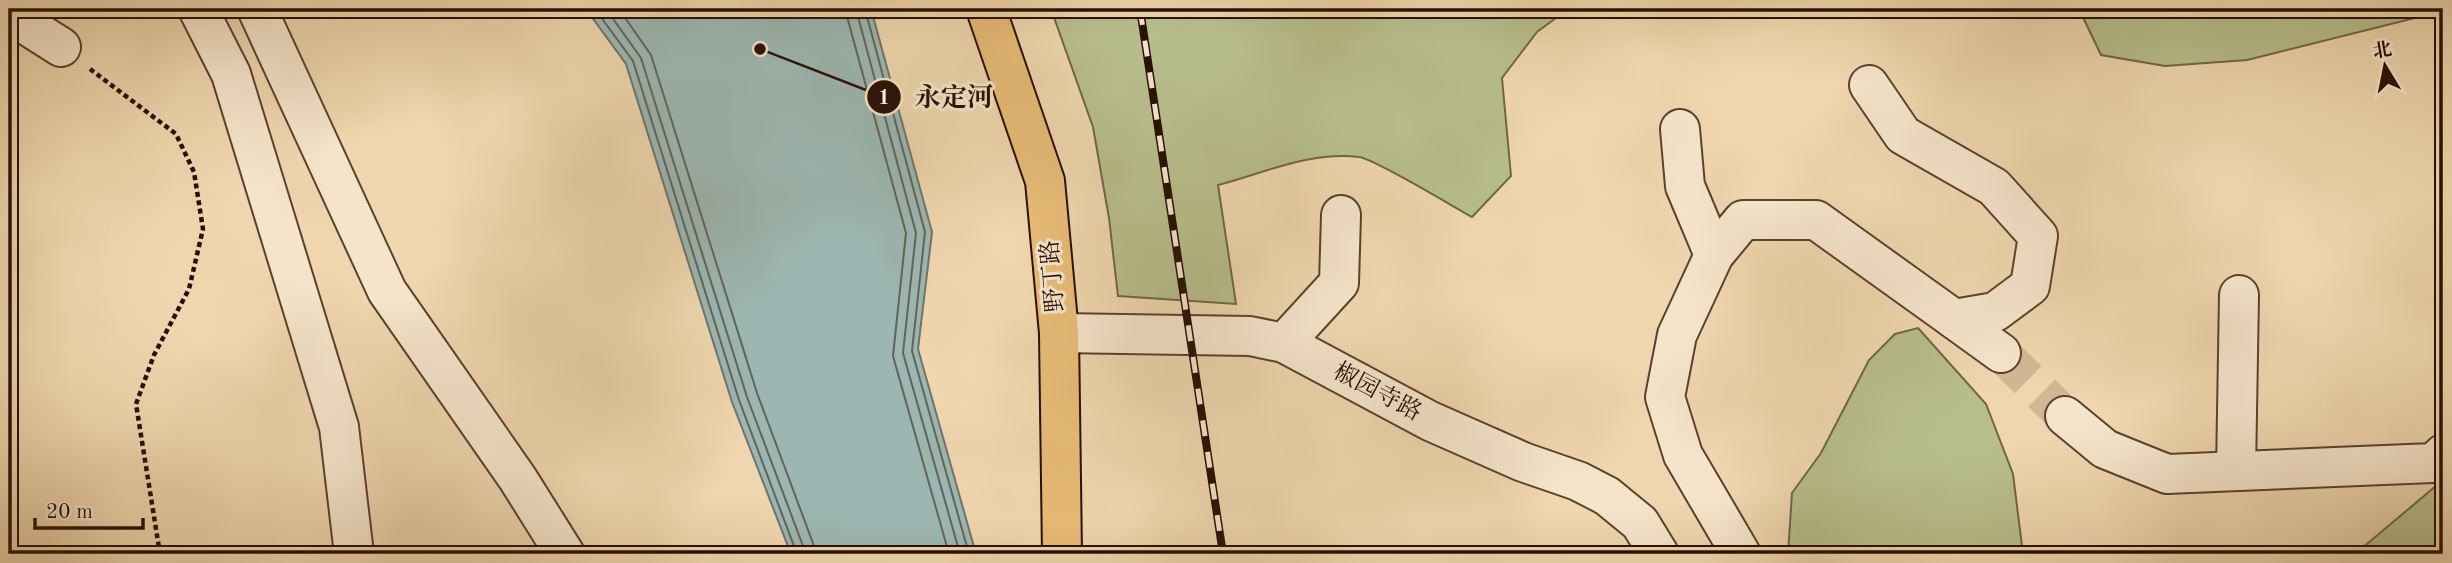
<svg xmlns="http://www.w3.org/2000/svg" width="2452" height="563" viewBox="0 0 2452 563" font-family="'Old Standard TT','Noto Serif SC',serif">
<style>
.green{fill:#b7be8c;stroke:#706648;stroke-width:2}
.water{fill:#9cb7b2;stroke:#6e746d;stroke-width:2}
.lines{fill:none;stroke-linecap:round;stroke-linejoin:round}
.shore{stroke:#62635c;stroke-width:2}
.minor-tunnel{stroke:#d1b895;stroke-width:38;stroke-dasharray:38 19;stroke-linecap:butt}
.minor-casing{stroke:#5a412f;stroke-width:42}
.major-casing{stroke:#280f05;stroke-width:42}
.path{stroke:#280f05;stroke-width:4.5;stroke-dasharray:5 3.5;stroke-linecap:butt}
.minor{stroke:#f5e4ca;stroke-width:38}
.major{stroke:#e8bb77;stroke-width:38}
.rail-casing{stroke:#280f05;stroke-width:8}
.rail{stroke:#f5e4ca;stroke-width:5;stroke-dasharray:16;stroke-linecap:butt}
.labels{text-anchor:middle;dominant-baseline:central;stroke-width:6;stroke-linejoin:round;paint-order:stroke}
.street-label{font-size:24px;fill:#280f05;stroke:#f5e4ca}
.leader{fill:none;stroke:#280f05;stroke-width:2.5}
.callout-dot{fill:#280f05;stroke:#f5e4ca;stroke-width:2.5}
.mark-label{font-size:21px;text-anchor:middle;font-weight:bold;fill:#fff}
.callout-label{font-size:26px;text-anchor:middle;font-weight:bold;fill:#280f05;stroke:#f5e4ca;stroke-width:6;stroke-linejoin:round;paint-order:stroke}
</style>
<rect width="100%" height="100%" fill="#efd6ae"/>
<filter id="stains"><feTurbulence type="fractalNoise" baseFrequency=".00286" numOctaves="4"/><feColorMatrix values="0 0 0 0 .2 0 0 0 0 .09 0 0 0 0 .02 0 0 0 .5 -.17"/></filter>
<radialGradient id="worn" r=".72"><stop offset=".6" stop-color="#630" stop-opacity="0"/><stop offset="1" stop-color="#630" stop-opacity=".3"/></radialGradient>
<g class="green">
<path d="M1051,9H1568L1537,32L1502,78L1511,176L1472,217C1452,206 1375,159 1359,157C1310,151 1264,173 1218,185L1236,304L1118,296L1109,218L1093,127Z"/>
<polygon points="2079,9 2443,9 2443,11 2247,60 2165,66 2101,55"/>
<polygon points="1918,328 1986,404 2013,474 2023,554 1788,554 1792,493 1821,453 1869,360 1895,334"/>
<polygon points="2443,480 2443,554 2355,554"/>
</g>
<polygon class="water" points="586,9 871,9 932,232 918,349 976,554 791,554 732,402 626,64"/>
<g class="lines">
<g class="shore">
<polyline points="595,9 633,61 739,400 797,554"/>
<polyline points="606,9 641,58 747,397 806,554"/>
<polyline points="619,9 651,55 757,393 817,554"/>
<polyline points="845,9 906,233 893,356 949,554"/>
<polyline points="856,9 916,233 903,353 960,554"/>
<polyline points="865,9 925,232 912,351 969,554"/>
</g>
<polyline class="minor-tunnel" points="2001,353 2065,416"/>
<defs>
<g id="minor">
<polyline points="198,9 231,74 339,427 354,554"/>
<polyline points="257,9 387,291 518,479 565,554"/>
<polyline points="9,14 61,47"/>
<polyline points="1680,129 1685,186 1714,255"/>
<polyline points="1954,319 2001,353"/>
<polyline points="1059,333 1250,336 1284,343 1430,421 1523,462 1578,481 1607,496 1640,523 1659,554"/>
<polyline points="1284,343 1339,283 1341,215"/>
<polyline points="2065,416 2105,449 2167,474 2433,463 2443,454"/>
<polyline points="2236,471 2239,295"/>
<polyline points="1741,554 1683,455 1665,397 1677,335 1714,255 1743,220 1816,220 1954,319 1995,312 2030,286 2038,236 1994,187 1903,135 1869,85"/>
</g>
<polyline id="major" points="986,9 1045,181 1059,333 1062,554"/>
</defs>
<use href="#minor" class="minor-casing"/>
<use href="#major" class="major-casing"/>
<polyline class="path" points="90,69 176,134 194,172 203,229 189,289 154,355 136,404 160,554"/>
<use href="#minor" class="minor"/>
<use href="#major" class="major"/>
<defs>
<polyline id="rail" points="1140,9 1223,554"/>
</defs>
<use href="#rail" class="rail-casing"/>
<use href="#rail" class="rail"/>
</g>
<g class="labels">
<g class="street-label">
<text transform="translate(1054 276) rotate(-95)">野丁路</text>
<text transform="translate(1377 393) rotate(28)">椒园寺路</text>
</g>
</g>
<path class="leader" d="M760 49L884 97"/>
<g class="callout-dot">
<circle cx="760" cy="49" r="7"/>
<circle cx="884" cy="97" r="18"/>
</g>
<g class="mark-label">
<text x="884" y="104">1</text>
</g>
<g class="callout-label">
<text x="954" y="106">永定河</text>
</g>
<rect width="2452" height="563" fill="none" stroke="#efd6ae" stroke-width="35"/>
<rect x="10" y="10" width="2431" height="542" fill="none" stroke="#280f05" stroke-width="3.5"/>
<rect x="18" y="18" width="2417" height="528" fill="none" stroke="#280f05" stroke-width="2"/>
<g transform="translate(2385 66) rotate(350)" stroke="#f5e4ca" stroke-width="5" paint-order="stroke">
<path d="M0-5L12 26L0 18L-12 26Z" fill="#280f05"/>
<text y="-10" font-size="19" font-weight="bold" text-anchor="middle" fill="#280f05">北</text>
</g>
<path d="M35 518v10h108v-10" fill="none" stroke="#280f05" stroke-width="3.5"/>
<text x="46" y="518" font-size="21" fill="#280f05" stroke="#f5e4ca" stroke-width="5" paint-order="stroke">20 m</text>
<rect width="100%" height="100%" filter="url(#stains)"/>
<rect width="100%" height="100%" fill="url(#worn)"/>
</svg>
